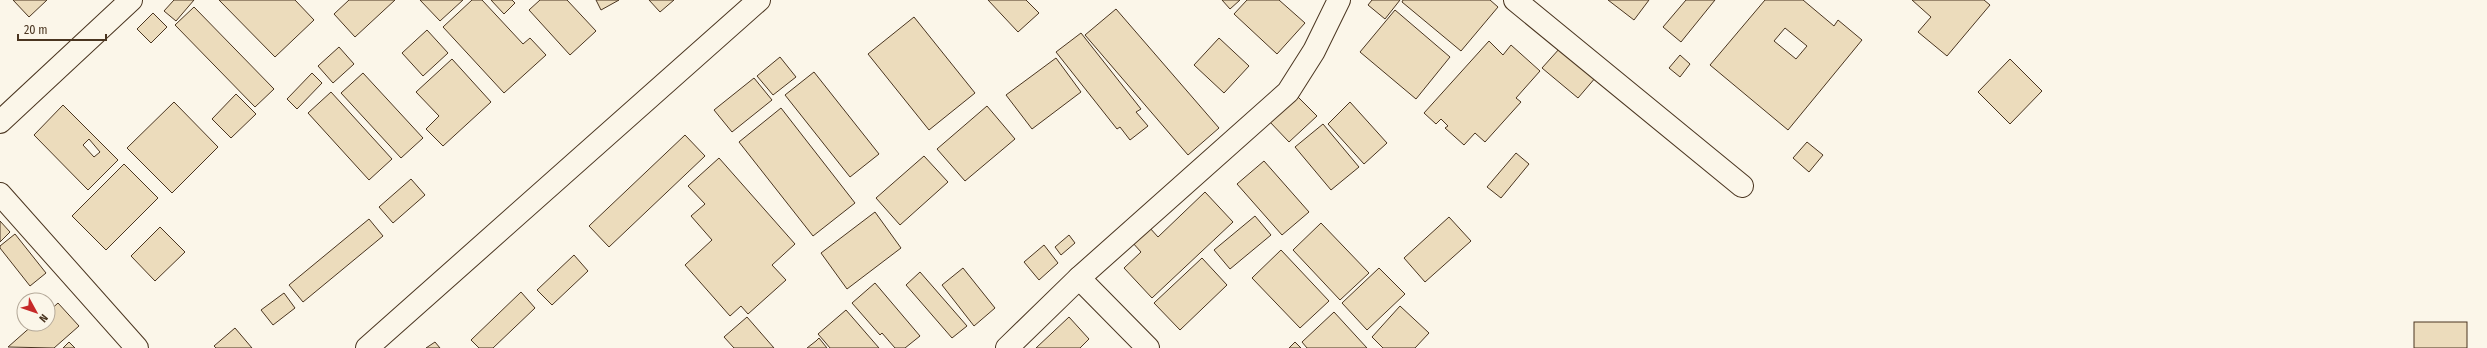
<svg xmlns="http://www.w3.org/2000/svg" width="2487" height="348" viewBox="0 0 2487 348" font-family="'Fira Sans Condensed',sans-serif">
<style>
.building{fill:#ecdcbc;stroke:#4a3520;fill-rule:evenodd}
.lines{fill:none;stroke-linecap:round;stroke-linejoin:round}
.minor-casing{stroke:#4a3520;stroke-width:24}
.minor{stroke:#fbf6e9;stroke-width:22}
</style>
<rect width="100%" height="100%" fill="#fbf6e9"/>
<g class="building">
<polygon points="13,0 47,0 29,17"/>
<polygon points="174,0 194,0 176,21 164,11"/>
<polygon points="219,0 295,0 314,20 275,57"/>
<polygon points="349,0 395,0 355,37 334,14"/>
<polygon points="420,0 463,0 440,21"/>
<polygon points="472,0 482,0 523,44 530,38 546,55 504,93 443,27"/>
<polygon points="491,0 512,0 515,3 504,14"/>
<polygon points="540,0 567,0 596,31 570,55 529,10"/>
<polygon points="596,0 619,0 601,10"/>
<polygon points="649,0 674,0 660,12"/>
<polygon points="988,0 1026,0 1039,13 1018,32"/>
<polygon points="1222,0 1240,0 1230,9"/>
<polygon points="1247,0 1279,0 1305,23 1277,54 1234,14"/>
<polygon points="1372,0 1400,0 1385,19 1368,5"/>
<polygon points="1403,0 1490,0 1498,7 1461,51 1402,2"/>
<polygon points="1608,0 1649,0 1634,20"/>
<polygon points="1686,0 1715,0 1681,42 1663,27"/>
<path d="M1765,0H1803L1834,26L1838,20L1862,40L1788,130L1710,65ZM1785,28L1807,46L1796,59L1774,41Z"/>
<polygon points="1912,0 1984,0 1990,5 1947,56 1918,32 1931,17"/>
<polygon points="194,7 274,89 255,107 175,25"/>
<polygon points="1116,9 1219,128 1188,155 1085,35"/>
<polygon points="1395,10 1450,57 1416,99 1360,52"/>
<polygon points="153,13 167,27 151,43 137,29"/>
<polygon points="914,17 975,93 929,130 868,54"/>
<polygon points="427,30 448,53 423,76 402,53"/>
<polygon points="1081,33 1141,109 1136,112 1148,126 1130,140 1120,127 1117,129 1056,52"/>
<polygon points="1219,38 1249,66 1224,93 1194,65"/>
<polygon points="1489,41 1503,55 1511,45 1540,71 1516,98 1521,102 1485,142 1475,133 1464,145 1445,128 1448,126 1441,119 1436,124 1424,113"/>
<polygon points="339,47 354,64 333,83 318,66"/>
<polygon points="1560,48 1596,77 1578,98 1542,68"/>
<polygon points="1680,55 1690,64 1680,77 1669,68"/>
<polygon points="780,57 796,77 773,95 757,76"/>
<polygon points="1056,58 1081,92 1032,129 1006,95"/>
<polygon points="452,59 491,102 443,146 426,129 439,116 416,92"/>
<polygon points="2010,59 2042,91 2010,124 1978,92"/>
<polygon points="814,72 879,154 850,177 785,95"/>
<polygon points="312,73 322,83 297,109 287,99"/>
<polygon points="363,73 423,138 401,158 341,93"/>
<polygon points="754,78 772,100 732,132 714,110"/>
<polygon points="331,92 392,159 369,180 308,113"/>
<polygon points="236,94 256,114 231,138 212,119"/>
<polygon points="1297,96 1317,116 1289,142 1269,121"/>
<polygon points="174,102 218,147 172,193 127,148"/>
<polygon points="1350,102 1387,143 1364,164 1328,124"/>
<path d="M63,105L118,160L88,190L34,135ZM89,139L100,152L94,157L83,145Z"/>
<polygon points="987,106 1015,139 965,181 937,149"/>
<polygon points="781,108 855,203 813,236 739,142"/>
<polygon points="1323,124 1359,167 1331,190 1295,147"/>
<polygon points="685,135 705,156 609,247 589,226"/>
<polygon points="1807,142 1823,155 1809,172 1793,158"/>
<polygon points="1516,153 1529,164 1501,198 1487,187"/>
<polygon points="924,156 948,182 900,225 876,198"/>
<polygon points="719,158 795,244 772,265 786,280 748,314 741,306 730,316 685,265 712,240 691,216 705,204 688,186"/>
<polygon points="1264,161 1309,212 1282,235 1237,184"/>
<polygon points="124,164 158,198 106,250 72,216"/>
<polygon points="411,179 425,195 393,223 379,207"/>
<polygon points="1205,192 1233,222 1152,298 1124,268 1141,252 1132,242 1149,227 1158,237"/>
<polygon points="875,212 901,248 847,289 821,253"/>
<polygon points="1255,216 1271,235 1230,269 1214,250"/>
<polygon points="1449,217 1471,241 1425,282 1404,258"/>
<polygon points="369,219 383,236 303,302 289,285"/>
<polygon points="0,221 10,232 0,242"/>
<polygon points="1321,223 1369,273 1340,300 1293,250"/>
<polygon points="160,227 185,252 155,281 131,256"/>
<polygon points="15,234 46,273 30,286 0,248 0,246"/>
<polygon points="1069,235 1075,243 1061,255 1055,247"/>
<polygon points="1044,245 1058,263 1039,280 1024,262"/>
<polygon points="1281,250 1329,301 1300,328 1252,278"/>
<polygon points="574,255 588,271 552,305 537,290"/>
<polygon points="1202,258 1227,285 1180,330 1154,303"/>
<polygon points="963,268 995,308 974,326 942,285"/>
<polygon points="1379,268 1405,294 1367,330 1342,303"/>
<polygon points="920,272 967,326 952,338 906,285"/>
<polygon points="875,283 920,336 905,348 895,348 882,333 880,335 852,303"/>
<polygon points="521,292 535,308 493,348 479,348 471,340"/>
<polygon points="284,293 295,308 273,325 261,310"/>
<polygon points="58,303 79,326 54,348 8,347 34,324 48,324 48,312"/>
<polygon points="1400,306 1429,333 1415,348 1383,348 1372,337"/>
<polygon points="846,310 879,348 830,348 825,342 818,334"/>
<polygon points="1334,312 1367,348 1307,348 1302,342"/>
<polygon points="747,317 774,348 734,348 724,337"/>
<polygon points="1069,317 1089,339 1080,348 1036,348"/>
<rect x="2414" y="322" width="53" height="26"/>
<polygon points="235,328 252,348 216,348 214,346"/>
<polygon points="819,338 827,348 807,348 816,341"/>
<polygon points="69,342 75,348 63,348"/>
<polygon points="435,342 440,348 426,348"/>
<polygon points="1295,342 1301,348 1289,348"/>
</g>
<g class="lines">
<defs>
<g id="minor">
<polyline points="1515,0 1742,186"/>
<polyline points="0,122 131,0"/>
<polyline points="0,194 137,348"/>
<polyline points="1079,278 1148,348"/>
<polyline points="367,348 759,0"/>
<polyline points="1007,348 1079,278 1288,92 1314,51 1339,0"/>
</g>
</defs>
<use href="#minor" class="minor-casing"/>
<use href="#minor" class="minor"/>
</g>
<g transform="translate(36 312) rotate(130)"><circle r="19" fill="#fbf6e9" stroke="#b4a999"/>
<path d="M0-3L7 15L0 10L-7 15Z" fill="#c62828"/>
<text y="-6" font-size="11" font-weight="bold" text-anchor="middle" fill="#4a3520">N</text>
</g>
<path d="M18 34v6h88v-6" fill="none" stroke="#4a3520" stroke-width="2"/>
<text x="24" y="34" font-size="12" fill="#4a3520" stroke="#fbf6e9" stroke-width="3" paint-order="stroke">20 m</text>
</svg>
